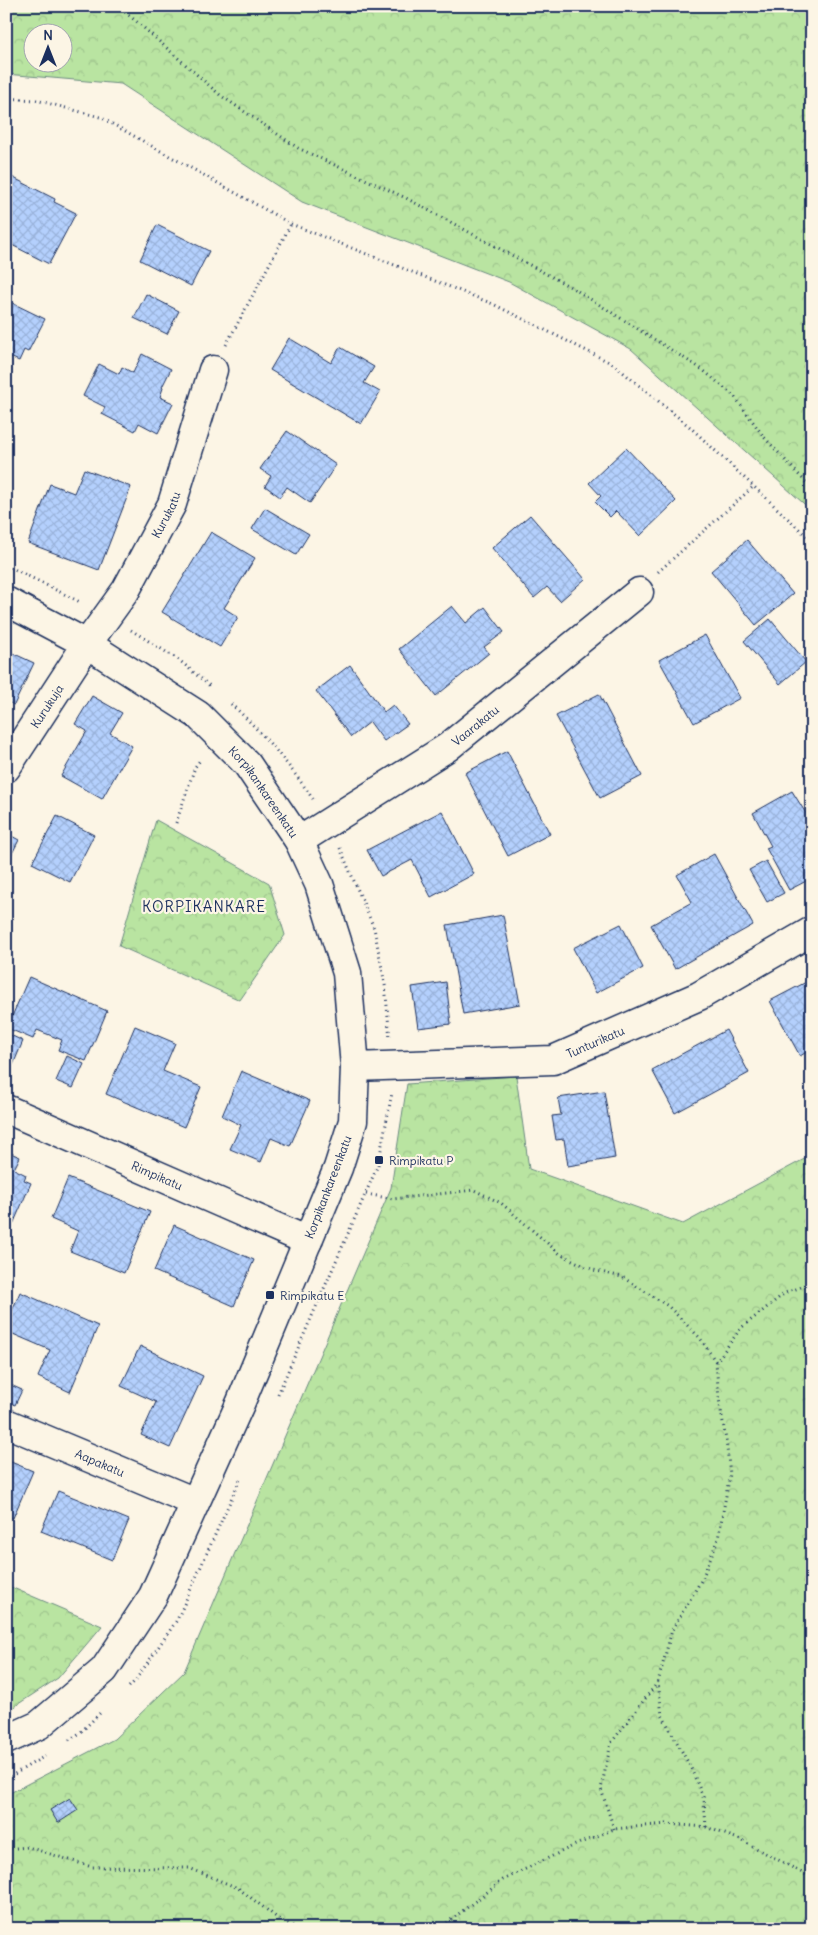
<svg xmlns="http://www.w3.org/2000/svg" width="818" height="1935" viewBox="0 0 818 1935" font-family="Delius,sans-serif">
<style>
.forest{fill:url(#forest-crowns);stroke:#6a8a80;fill-rule:evenodd}
.building{fill:url(#building-cross-hatch);stroke:#1b2f5e}
.lines{fill:none;stroke-linecap:round;stroke-linejoin:round}
.minor-casing{stroke:#1b2f5e;stroke-width:31}
.path{stroke:#1b2f5e;stroke-width:3;stroke-dasharray:1 4;stroke-linecap:butt}
.minor{stroke:#fcf5e5;stroke-width:28}
.poi-dot{fill:#1b2f5e;stroke:#fcf5e5;stroke-width:2}
.labels{text-anchor:middle;dominant-baseline:central;stroke-width:4.5;stroke-linejoin:round;paint-order:stroke}
.street-label{font-size:12px;fill:#1b2f5e;stroke:#fcf5e5}
.poi-label{font-size:12px;fill:#1b2f5e;stroke:#fcf5e5;text-anchor:start}
.quarter-label{font-size:15px;letter-spacing:1px;fill:#1b2f5e;stroke:#fcf5e5}
</style>
<defs>
<pattern id="forest-crowns" width="20" height="18" patternUnits="userSpaceOnUse" patternTransform="scale(1.25)"><rect width="20" height="18" fill="#b9e4a1"/><path d="M2 6a3 3 0 1 1 6 0M12 15a3 3 0 1 1 6 0" fill="none" stroke="#9ec48d"/></pattern>
<pattern id="building-cross-hatch" width="8" height="8" patternUnits="userSpaceOnUse" patternTransform="scale(1.25)"><rect width="8" height="8" fill="#b4d0fd"/><path d="M0 0l8 8M0 8l8-8" fill="none" stroke="#9ab3db"/></pattern>
</defs>
<rect width="100%" height="100%" fill="#fcf5e5"/>
<filter id="ink" filterUnits="userSpaceOnUse"><feTurbulence type="fractalNoise" baseFrequency=".02" numOctaves="2"/><feDisplacementMap in="SourceGraphic" scale="10" xChannelSelector="R" yChannelSelector="G"/><feConvolveMatrix kernelMatrix="1 2 1 2 8 2 1 2 1" color-interpolation-filters="sRGB"/></filter>
<g filter="url(#ink)">
<g class="forest">
<path d="M6,6H812V511L631,349L509,282L302,202L121,84L6,74ZM32,32H62V62H32Z"/>
<polygon points="156,820 269,883 285,935 240,1000 119,946"/>
<polygon points="516,1076 529,1169 683,1224 812,1155 812,1929 6,1929 6,1795 114,1739 184,1672 391,1188 407,1084"/>
<polygon points="6,1585 102,1626 58,1678 6,1712"/>
</g>
<g class="building">
<polygon points="6,174 55,199 54,202 76,213 49,264 6,242"/>
<polygon points="157,225 209,251 191,286 140,260"/>
<polygon points="146,294 179,311 167,334 134,318"/>
<polygon points="6,300 45,319 28,352 24,350 19,361 6,355"/>
<polygon points="289,338 331,363 340,347 374,367 364,383 380,392 361,424 270,370"/>
<polygon points="142,354 171,369 162,387 163,388 160,397 173,403 158,433 139,423 135,431 102,414 105,407 83,396 99,364 119,374 122,367 133,373"/>
<polygon points="287,431 336,465 310,503 287,487 280,497 265,486 271,476 260,469"/>
<polygon points="626,448 676,501 640,536 616,511 610,517 595,502 601,496 589,483"/>
<polygon points="84,469 131,487 99,570 28,543 50,484 74,493"/>
<polygon points="265,508 309,534 296,555 252,529"/>
<polygon points="530,515 585,579 560,601 547,587 534,598 492,548"/>
<polygon points="211,532 255,558 224,608 238,617 220,647 162,612"/>
<polygon points="747,540 793,594 756,625 711,571"/>
<polygon points="452,606 466,623 485,607 504,632 484,647 489,653 436,696 399,649"/>
<polygon points="770,619 806,662 780,684 744,641"/>
<polygon points="705,635 740,698 694,723 659,660"/>
<polygon points="6,650 34,663 14,705 6,701"/>
<polygon points="350,665 384,712 393,705 408,724 384,741 370,722 351,737 316,691"/>
<polygon points="599,694 642,776 600,798 556,716"/>
<polygon points="92,696 122,713 110,733 132,746 102,799 61,776 87,731 75,724"/>
<polygon points="507,751 550,834 508,856 465,773"/>
<polygon points="792,791 812,823 812,878 789,890 766,848 771,846 753,813"/>
<polygon points="442,811 474,874 431,897 412,860 381,876 367,850"/>
<polygon points="57,816 94,835 70,882 32,863"/>
<polygon points="6,833 19,840 6,865"/>
<polygon points="714,854 753,925 675,969 651,925 692,902 677,875"/>
<polygon points="766,861 784,893 767,902 749,870"/>
<polygon points="503,915 520,1004 463,1014 447,925"/>
<polygon points="621,924 643,968 596,993 573,948"/>
<polygon points="29,977 107,1011 86,1061 58,1050 62,1040 37,1030 33,1039 7,1028"/>
<polygon points="812,979 812,1049 800,1056 770,1001"/>
<polygon points="446,982 451,1024 418,1028 412,987"/>
<polygon points="135,1026 175,1043 163,1071 201,1087 184,1127 106,1094"/>
<polygon points="726,1030 749,1073 675,1113 652,1070"/>
<polygon points="6,1033 23,1041 13,1065 6,1062"/>
<polygon points="67,1056 84,1064 73,1088 56,1081"/>
<polygon points="241,1071 310,1101 290,1146 271,1138 261,1162 230,1149 241,1125 222,1116"/>
<polygon points="604,1091 615,1158 568,1166 564,1139 556,1140 552,1116 561,1115 558,1098"/>
<polygon points="6,1151 20,1157 14,1169 26,1175 24,1180 31,1183 11,1229 6,1227"/>
<polygon points="68,1178 150,1212 124,1273 70,1251 78,1231 51,1219"/>
<polygon points="174,1225 254,1260 234,1306 154,1271"/>
<polygon points="20,1292 98,1326 70,1392 38,1377 50,1350 6,1331 6,1325"/>
<polygon points="140,1346 203,1376 170,1448 141,1435 156,1402 121,1386"/>
<polygon points="6,1383 22,1390 15,1405 6,1401"/>
<polygon points="6,1460 33,1471 13,1518 6,1515"/>
<polygon points="58,1491 129,1520 112,1560 41,1531"/>
<polygon points="70,1798 78,1810 58,1823 50,1810"/>
</g>
<g class="lines">
<defs>
<g id="minor">
<path id="s1" d="M6,601L87,644L198,715L247,764L299,841L319,884L347,973L355,1067L353,1121L338,1168L240,1404L153,1596L104,1670L39,1725L6,1740"/>
<path id="s2" d="M6,768L87,644L126,590L172,504L213,370"/>
<path id="s3" d="M299,841L448,747L639,592"/>
<path id="s4" d="M355,1067L553,1060L699,996L812,931"/>
<path id="s5" d="M6,1109L308,1241"/>
<path id="s6" d="M6,1423L195,1502"/>
</g>
</defs>
<use href="#minor" class="minor-casing"/>
<g class="path">
<polyline points="117,6 136,21 220,95 298,148 406,198 576,290 703,370 735,397 764,437 812,489"/>
<polyline points="6,98 36,100 100,117 291,224 493,304 613,364 690,427 812,541"/>
<polyline points="226,345 291,224"/>
<polyline points="6,565 82,603"/>
<polyline points="658,572 753,487"/>
<polyline points="131,630 179,660 211,687"/>
<path d="M231,704C262,732 289,764 313,799"/>
<polyline points="176,823 195,767 201,759"/>
<polyline points="340,848 374,928 385,984 390,1039"/>
<polyline points="366,1194 393,1199 474,1190 501,1203 560,1254 593,1270 622,1277 668,1306 700,1338 716,1362"/>
<polyline points="278,1394 378,1165 392,1093"/>
<polyline points="129,1687 135,1681 177,1620 241,1477"/>
<polyline points="69,1740 80,1733 100,1713"/>
<polyline points="6,1779 45,1756"/>
<polyline points="706,1827 704,1799 690,1766 662,1715 658,1682 672,1630 702,1579 718,1539 730,1474 726,1440 719,1399 716,1362 741,1328 785,1293 812,1283"/>
<polyline points="614,1829 601,1789 611,1743 658,1682"/>
<polyline points="6,1849 28,1847 92,1867 189,1868 238,1888 280,1920 300,1929"/>
<polyline points="439,1929 503,1880 573,1846 614,1829 666,1824 706,1827 741,1840 812,1878"/>
</g>
<use href="#minor" class="minor"/>
</g>
</g>
<g class="poi-dot">
<rect x="374" y="1155" width="10" height="10" rx="2.5"/>
<rect x="265" y="1290" width="10" height="10" rx="2.5"/>
</g>
<g class="labels">
<g class="street-label">
<text stroke="none"><textPath href="#s2" startOffset="300">Kurukatu</textPath></text>
<text stroke="none"><textPath href="#s2" startOffset="74">Kurukuja</textPath></text>
<text stroke="none"><textPath href="#s3" startOffset="211">Vaarakatu</textPath></text>
<text stroke="none"><textPath href="#s1" startOffset="325">Korpikankareenkatu</textPath></text>
<text stroke="none"><textPath href="#s4" startOffset="244">Tunturikatu</textPath></text>
<text stroke="none"><textPath href="#s5" startOffset="165">Rimpikatu</textPath></text>
<text transform="translate(328 1187) rotate(-69)">Korpikankareenkatu</text>
<text stroke="none"><textPath href="#s6" startOffset="102">Aapakatu</textPath></text>
</g>
<g class="poi-label">
<text x="389" y="1160">Rimpikatu P</text>
<text x="280" y="1295">Rimpikatu E</text>
</g>
<g class="quarter-label">
<text x="204" y="906">KORPIKANKARE</text>
</g>
</g>
<rect width="818" height="1935" fill="none" stroke="#fcf5e5" stroke-width="25"/>
<rect x="12" y="12" width="793" height="1910" fill="none" stroke="#1b2f5e" stroke-width="2" filter="url(#ink)"/>
<g transform="translate(48 48)"><circle r="24" fill="#fcf5e5" stroke="#a2a6af"/>
<path d="M0-4L9 19L0 12L-9 19Z" fill="#1b2f5e"/>
<text y="-8" font-size="14" font-weight="bold" text-anchor="middle" fill="#1b2f5e">N</text>
</g>
</svg>
